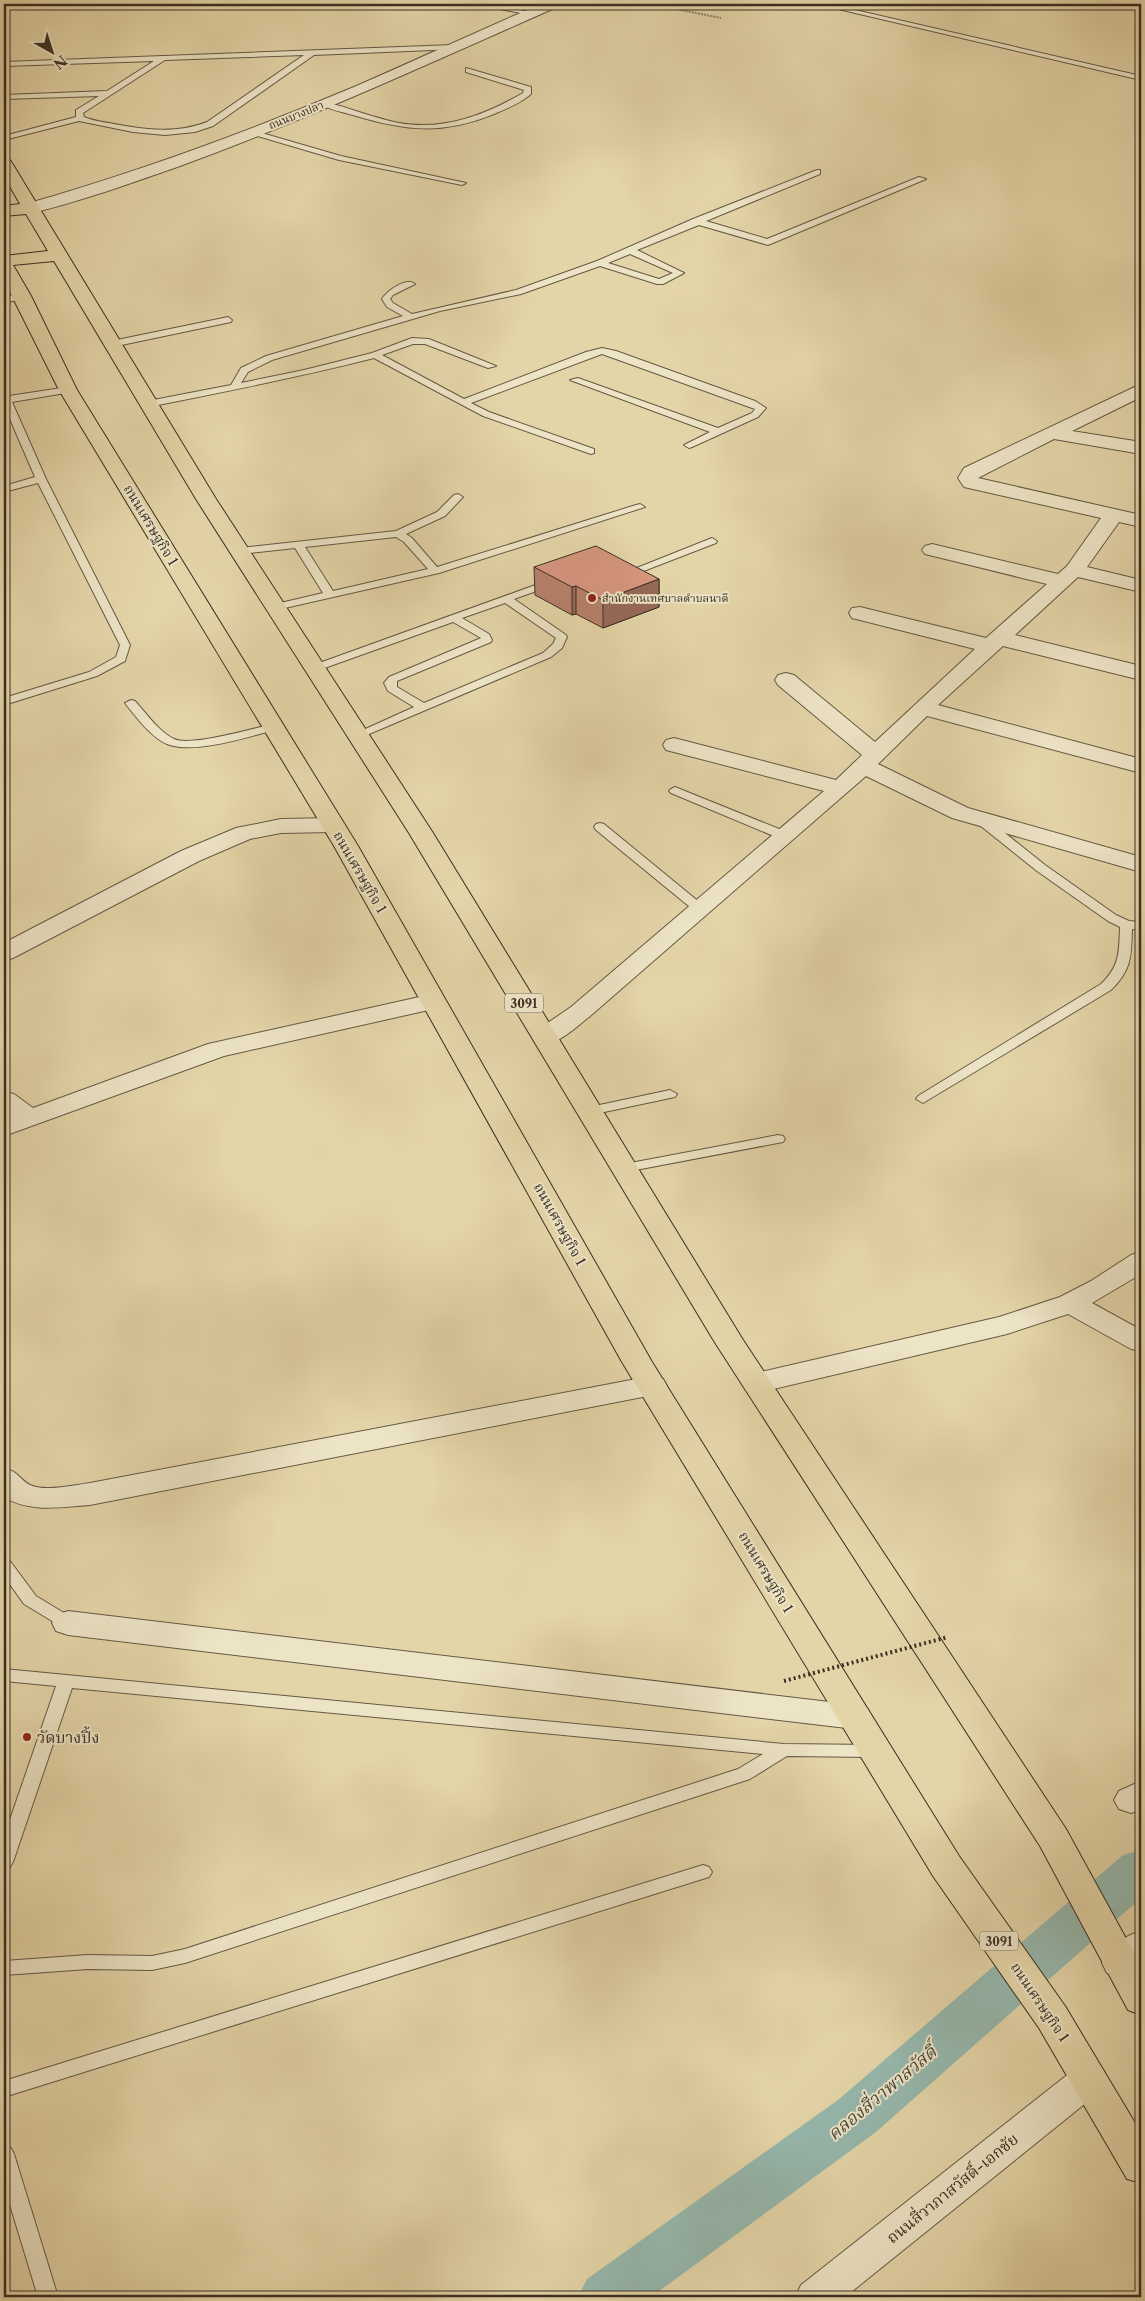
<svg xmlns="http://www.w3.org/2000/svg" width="1145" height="2301" viewBox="0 0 1145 2301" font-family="'Libre Caslon Text','Noto Serif Thai',serif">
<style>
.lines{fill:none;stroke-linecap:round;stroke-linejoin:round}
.canal{fill:#96b8ad;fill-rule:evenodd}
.service-casing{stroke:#645944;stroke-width:2}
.minor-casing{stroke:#645944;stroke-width:2}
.tertiary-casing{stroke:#645944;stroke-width:2}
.primary-casing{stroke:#3a3023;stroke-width:2}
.path{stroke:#3a3023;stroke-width:2;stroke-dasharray:0.5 1;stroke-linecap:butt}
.service{fill:#ede4c6;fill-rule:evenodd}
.minor{fill:#ede4c6;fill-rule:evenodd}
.tertiary{fill:#ede4c6;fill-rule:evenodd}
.primary{fill:#e4d5a8;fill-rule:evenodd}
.path-bridge{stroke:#3a3023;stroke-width:4;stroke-dasharray:2 3;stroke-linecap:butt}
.wall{fill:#b8816c;stroke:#3a3023}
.shaded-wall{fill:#966958;stroke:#3a3023}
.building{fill:#d6967e;stroke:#3a3023}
.poi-dot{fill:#8f2418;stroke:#ede4c6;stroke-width:2}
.labels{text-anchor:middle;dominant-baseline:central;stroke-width:4;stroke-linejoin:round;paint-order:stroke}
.far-street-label{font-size:11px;fill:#3a3023;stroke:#ede4c6}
.far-poi-label{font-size:11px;fill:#3a3023;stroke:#ede4c6;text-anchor:start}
.shield{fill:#ede4c6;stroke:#706654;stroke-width:1}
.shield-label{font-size:12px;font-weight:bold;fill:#3a3023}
.street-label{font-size:14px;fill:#3a3023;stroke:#ede4c6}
.near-poi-label{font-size:16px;fill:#3a3023;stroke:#ede4c6;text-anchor:start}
.near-street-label{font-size:16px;fill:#3a3023;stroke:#ede4c6}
.near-water-label{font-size:18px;font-style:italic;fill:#4c4b3f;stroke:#ede4c6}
</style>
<rect width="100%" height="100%" fill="#e4d5a8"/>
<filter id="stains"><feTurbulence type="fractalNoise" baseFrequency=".004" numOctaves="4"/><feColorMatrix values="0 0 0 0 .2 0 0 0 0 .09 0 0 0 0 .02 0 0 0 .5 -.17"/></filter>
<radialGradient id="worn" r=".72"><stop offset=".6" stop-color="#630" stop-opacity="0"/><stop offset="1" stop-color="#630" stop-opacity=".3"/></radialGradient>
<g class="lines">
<polygon class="canal" points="1141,1850 1141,1898 876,2132 651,2297 578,2297 587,2279 838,2100 1123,1855"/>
<defs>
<g id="service">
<polygon points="474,4 489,4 535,13 531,15"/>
<polygon points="817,4 829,4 1141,76 1141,80"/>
<path d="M454,45L458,47L457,49L314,55L213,126L195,132L165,135L133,132L79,121L4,140V136L76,117V110L99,96L4,99V95L107,91L154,61L4,66V62ZM304,55L207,122C176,134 146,130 114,124C104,122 93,121 84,117L83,113L165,60Z"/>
<path d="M466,68L531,87V94C521,103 506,109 494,114C443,135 405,131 353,115C343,112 329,110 321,104L325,102C350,108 374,118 399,123C444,131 485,115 523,93L524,90L466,72Z"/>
<polygon points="251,130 341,156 466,183 462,185 339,160 251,134"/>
<path d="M817,170H820V174L706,221L767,239L919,177L926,179L768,245L699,225L637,250L684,273L663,284H657L600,266L521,294L440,311L272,360L248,372L241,383L304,370L372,353L412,338L429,339L496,366L488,368L425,344H413L382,355L464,399L586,352L602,348L616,351L755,401L766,408L758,417L692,447L689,448L684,445L710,432L570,380L578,378L718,428L752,413L755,409L602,354L471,403L489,412L594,449V453L591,454L483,416L374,358C299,377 224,392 148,407L143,404L148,401L231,385L241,368L266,356L403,316L387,307L382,299C387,291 406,277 415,284L393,295L390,299L393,303L412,314L516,290L597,261L693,219ZM630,254L673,273L659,279L608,263Z"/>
<polygon points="22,293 26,296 25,298 4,303 4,297"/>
<polygon points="228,317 232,320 231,322 112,347 107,344 112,341"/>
<polygon points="68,387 73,390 71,392 12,402 46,479 130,645 125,661 97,676 4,705 4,698 89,672 116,657 120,645 38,483 4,492 4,486 35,477 4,405 4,392 9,396"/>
<path d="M458,494L463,497L445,516L406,534L412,538L437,567L636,505L640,504L645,507L439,573L276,610L271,607L272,605L323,593L295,548L240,554L235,551L240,548L396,531L437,512L454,495ZM396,537L404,542L428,569L333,591L305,547Z"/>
<polygon points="712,538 717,541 716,543 628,577 624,578 619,575"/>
<path d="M552,579L557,582L556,584L514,599L566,635L567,637L562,648L551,657L362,737H354L352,735L414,707L388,691L384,683L389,677L481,638L453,622L319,670L315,671L310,668L311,666ZM505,603L556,638L553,644L543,653L424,703L397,687V681L491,642L492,640L489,634L462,618Z"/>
<path d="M131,700L135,701C146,713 159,732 174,739C191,747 254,728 274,724L280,727L278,729C250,736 194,755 167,744C152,738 135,716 125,703Z"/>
<polygon points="675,787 789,833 791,836 789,839 781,839 671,793 669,791 671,789"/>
<path d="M981,816L985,817L1045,865L1116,915L1129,921L1141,922V930L1132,929C1131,957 1132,969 1111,990L923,1103L916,1099L918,1096L1101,984C1120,966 1119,952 1120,927L1108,921L1037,871L977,823L975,820Z"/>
<polygon points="600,823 604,824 704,906 706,909 704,912 696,912 596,830 594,827 596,824"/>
<polygon points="670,1090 677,1094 675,1097 590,1115 583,1111 590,1107"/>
<polygon points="778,1135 783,1136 785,1139 783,1142 625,1172 618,1168 625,1164"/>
<polygon points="4,1560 10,1561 36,1596 74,1619 76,1623 74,1627 68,1629 62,1627 24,1604 4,1576"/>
<polygon points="4,1669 784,1744 874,1745 880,1747 883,1751 880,1755 874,1757 787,1756 750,1779 185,1963 152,1970 88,1969 4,1975 4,1961 88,1955 152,1956 185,1949 738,1769 763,1754 72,1688 13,1862 10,1867 4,1869 4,1837 56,1686 4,1681"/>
<polygon points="703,1865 709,1867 712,1872 709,1877 4,2097 4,2081"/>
<polygon points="4,2146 11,2148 14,2154 58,2297 38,2297 4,2185"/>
</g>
<g id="minor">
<path d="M1141,384V397L1072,431L1141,442V454L1054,439L978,478L1141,515V527L1119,522L1087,567L1141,580V592L1078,577L1015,635L1141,666V680L1003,646L938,705L1141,759V773L927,716L878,764L968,808L1141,857V872L952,818L866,776L589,1017C573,1029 556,1048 536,1043L532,1037L536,1031L571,1007L824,791L666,750L663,745L666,740L674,738L836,780L862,755L778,685L775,680L778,675L786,673L794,675L875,742L975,649L852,618L849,613L852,608L860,607L986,638L1047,584L925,554L922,550L925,546L932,544L1058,574L1067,566L1101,518L964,487L958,478L964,468Z"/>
<polygon points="333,818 341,820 345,825 341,830 333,832 281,833 250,839 199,861 13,958 4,961 4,943 181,851 236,828 281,819"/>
<polygon points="433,994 442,997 446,1002 442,1007 224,1056 4,1136 4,1119 10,1116 4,1112 4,1092 14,1094 33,1108 208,1044"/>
<polygon points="1141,1252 1141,1274 1092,1303 1141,1330 1141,1351 1131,1349 1068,1314 1007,1334 757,1393 746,1390 742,1383 746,1376 757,1373 999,1317 1060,1297 1091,1281 1131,1255"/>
<path d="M652,1376L663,1379L667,1386L663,1393L90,1505C61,1507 30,1513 4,1497V1468C19,1472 18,1478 30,1485C44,1492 75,1485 90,1483Z"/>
<polygon points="68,1611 855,1705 867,1708 872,1717 867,1726 855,1729 68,1635 56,1631 52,1623 56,1615"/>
<polygon points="1141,1781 1141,1810 1131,1813 1119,1809 1114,1800 1119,1791"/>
<path d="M1141,1931V1966C1129,1976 1122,1978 1107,1973L1102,1963C1110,1947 1124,1936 1141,1931Z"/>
</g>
<g id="tertiary">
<path d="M541,4H559L557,7C432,62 309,119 180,166C131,183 82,201 32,213L26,212L24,208L26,204C138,172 247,132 354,87C416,60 478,31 541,4Z"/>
<polygon points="1089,2063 1102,2068 1108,2079 1102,2090 845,2297 795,2297 801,2285 1076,2068"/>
</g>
<polygon id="primary" points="4,158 10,160 12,163 216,499 433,833 743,1340 1066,1829 1141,1966 1141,2015 1128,2010 1040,1846 714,1341 409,833 196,499 54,261 13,265 31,296 77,390 358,846 652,1362 959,1856 1065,2006 1141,2133 1141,2183 1127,2179 1039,2028 933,1876 622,1362 334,846 59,390 4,280 4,256 48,251 26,214 4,216 4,206 20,204 4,176"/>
</defs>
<use href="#service" class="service-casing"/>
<use href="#minor" class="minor-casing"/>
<use href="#tertiary" class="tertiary-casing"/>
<use href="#primary" class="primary-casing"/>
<polyline class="path" points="651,4 721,18"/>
<use href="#service" class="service"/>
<use href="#minor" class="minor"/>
<use href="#tertiary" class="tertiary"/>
<use href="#primary" class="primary"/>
<polyline class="path-bridge" points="784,1681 948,1637"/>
</g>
<polygon class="wall" points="534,567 659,579 659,607 603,628 576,614 572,615 535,595"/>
<g class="shaded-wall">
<polygon points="659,579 659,607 603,628 603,600"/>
<polygon points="576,586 576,614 572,615 572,587"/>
</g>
<polygon class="building" points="596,546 659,579 603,600 576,586 572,587 534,567"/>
<g class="poi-dot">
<circle cx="592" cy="598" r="5"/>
<circle cx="27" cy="1737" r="5"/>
</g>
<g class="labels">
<g class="far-street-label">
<text transform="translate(296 115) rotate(-22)">ถนนบางปลา</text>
</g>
<g class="far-poi-label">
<text x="602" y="598">สำนักงานเทศบาลตำบลนาดี</text>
</g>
<g class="shield">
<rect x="505" y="993.5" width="38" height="19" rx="4"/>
<rect x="980" y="1931.5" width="38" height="19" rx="4"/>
</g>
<g class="shield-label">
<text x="524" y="1003">3091</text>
<text x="999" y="1941">3091</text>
</g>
<g class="street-label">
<text transform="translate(151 525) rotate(59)">ถนนเศรษฐกิจ 1</text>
<text transform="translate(360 872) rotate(60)">ถนนเศรษฐกิจ 1</text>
<text transform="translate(560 1224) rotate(61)">ถนนเศรษฐกิจ 1</text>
<text transform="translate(766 1572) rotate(59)">ถนนเศรษฐกิจ 1</text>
<text transform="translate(1040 2002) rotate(56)">ถนนเศรษฐกิจ 1</text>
</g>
<g class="near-poi-label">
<text x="37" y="1737">วัดบางปิ้ง</text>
</g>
<g class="near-street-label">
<text transform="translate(952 2188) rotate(-39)">ถนนสี่วาภาสวัสดิ์-เอกชัย</text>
</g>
<g class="near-water-label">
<text transform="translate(882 2093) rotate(-40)">คลองสี่วาพาสวัสดิ์</text>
</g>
</g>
<rect width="1145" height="2301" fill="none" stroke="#e4d5a8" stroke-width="20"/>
<rect x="5" y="5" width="1135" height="2291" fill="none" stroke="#3a3023" stroke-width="2.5"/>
<rect x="10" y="10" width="1125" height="2281" fill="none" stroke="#3a3023"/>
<g transform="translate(52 52) rotate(141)" stroke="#ede4c6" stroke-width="4" paint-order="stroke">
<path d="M0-4L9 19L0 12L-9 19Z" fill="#3a3023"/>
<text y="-8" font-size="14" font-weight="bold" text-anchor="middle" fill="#3a3023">N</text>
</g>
<rect width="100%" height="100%" filter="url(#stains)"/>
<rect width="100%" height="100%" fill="url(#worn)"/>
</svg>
